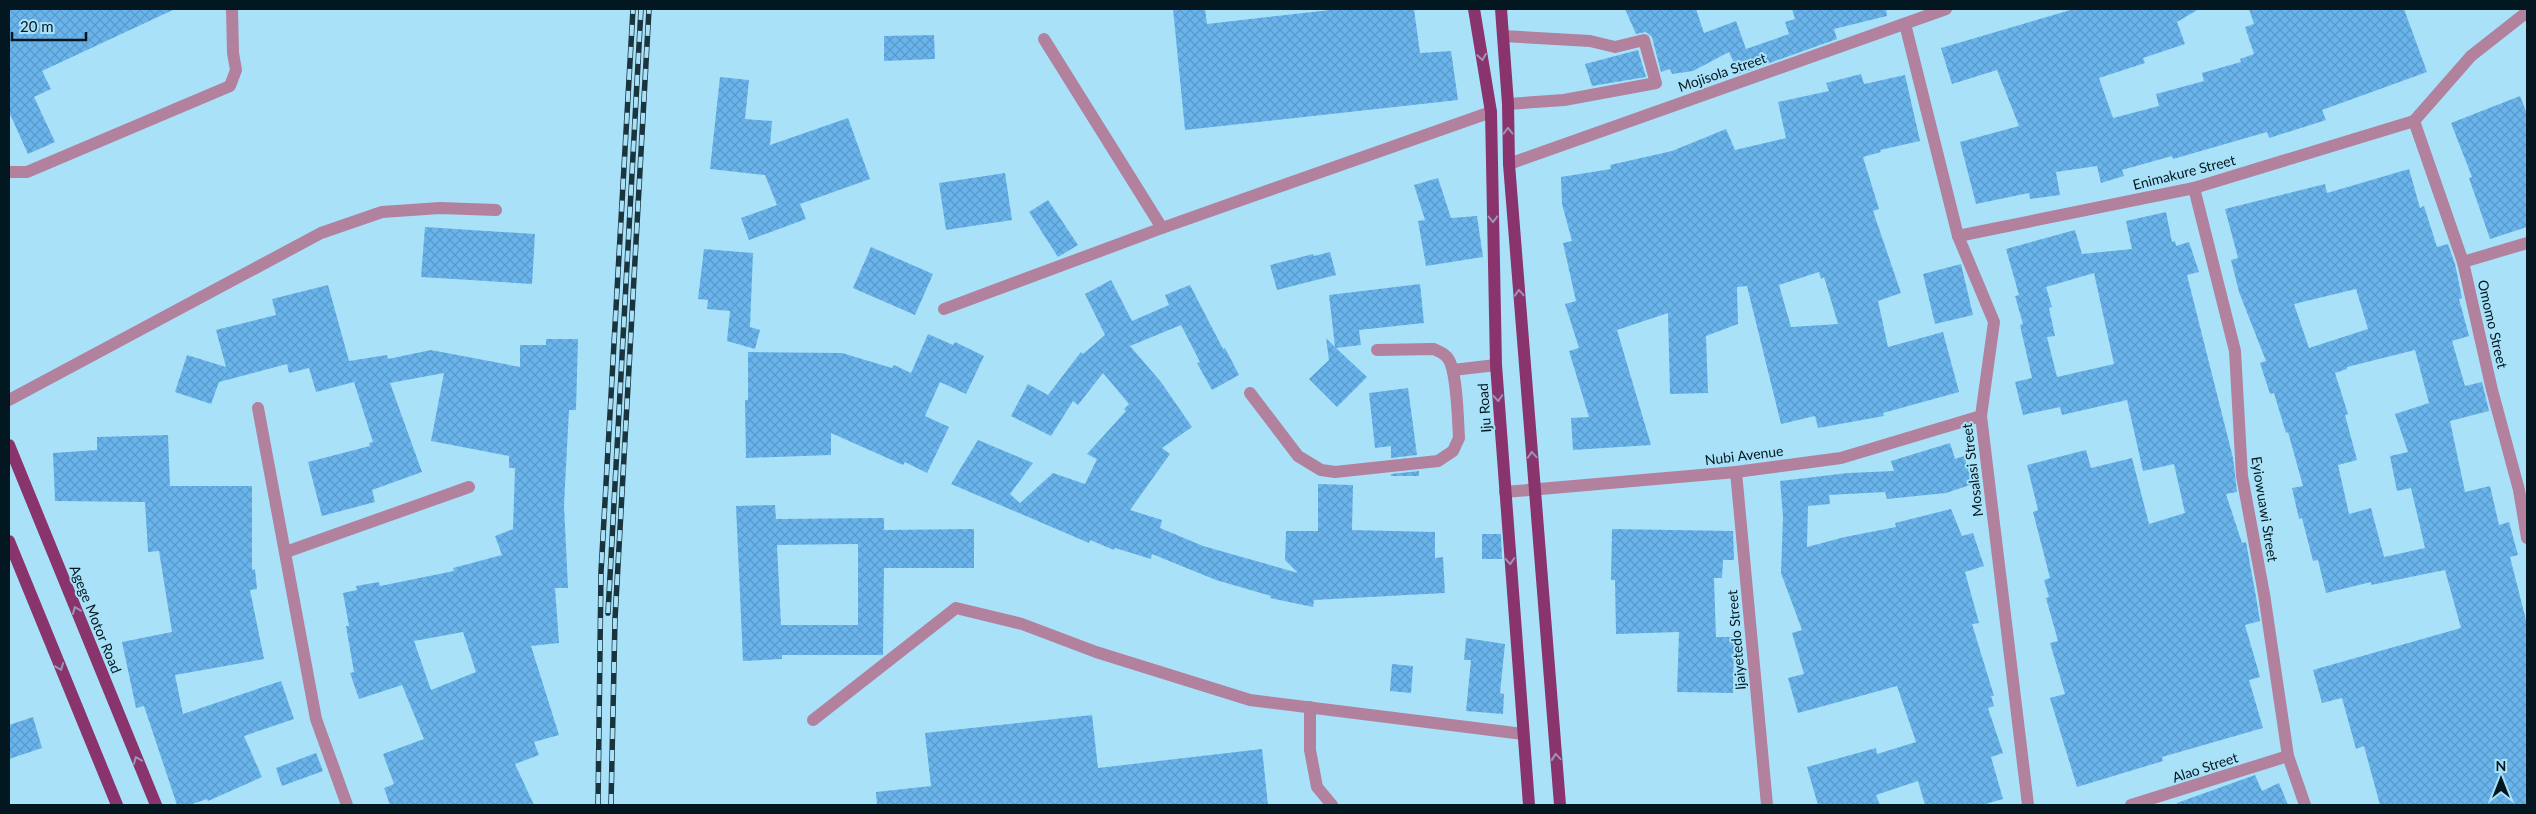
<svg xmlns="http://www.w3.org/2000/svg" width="2536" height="814" viewBox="0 0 2536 814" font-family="Lato,sans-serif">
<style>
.building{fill:url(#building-cross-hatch);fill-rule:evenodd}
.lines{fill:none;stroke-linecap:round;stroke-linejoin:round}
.minor{stroke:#b1819e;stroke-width:12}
.major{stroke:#89346c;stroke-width:12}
.rail-casing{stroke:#1a343e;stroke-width:5.5}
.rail{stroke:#a9e2f8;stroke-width:4;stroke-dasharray:11;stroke-linecap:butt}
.oneway{stroke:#9b94b9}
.labels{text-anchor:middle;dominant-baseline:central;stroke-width:4;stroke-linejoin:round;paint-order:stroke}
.street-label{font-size:14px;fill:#02171f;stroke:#a9e2f8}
</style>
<defs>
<pattern id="building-cross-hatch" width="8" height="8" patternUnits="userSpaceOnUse" patternTransform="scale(1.25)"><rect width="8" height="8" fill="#6ab4ec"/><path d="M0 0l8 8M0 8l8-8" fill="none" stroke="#5a9aca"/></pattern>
</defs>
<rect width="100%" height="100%" fill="#a9e2f8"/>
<g class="building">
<polygon points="9,9 175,9 42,71 51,89 34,97 55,142 28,154 9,112"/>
<polygon points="1173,9 1205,9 1207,24 1339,9 1414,9 1420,53 1451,51 1458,100 1185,130"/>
<polygon points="1625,9 1696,9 1704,33 1736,21 1746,49 1789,34 1785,22 1795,19 1792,9 1886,9 1887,16 1834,29 1837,39 1739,74 1729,52 1693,71 1672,74 1670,69 1661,72 1652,37 1646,32 1636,34"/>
<polygon points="2074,9 2199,9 2177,22 2185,44 2143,58 2145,63 2099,78 2113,118 2159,106 2156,94 2204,81 2202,73 2241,62 2240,59 2254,54 2245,27 2254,24 2249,9 2404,9 2427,72 2322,110 2326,120 2269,138 2267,132 2173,159 2172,156 2122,170 2124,176 2101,183 2097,166 2056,172 2060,195 2030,199 2029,193 1976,204 1960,142 2019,126 1997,70 1952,84 1941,48"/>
<polygon points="934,35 935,59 884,61 884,36"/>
<polygon points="1638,50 1646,77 1592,86 1585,64"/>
<path d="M1861,74L1864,84L1905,75L1920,141L1880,150L1881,152L1863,157L1879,209L1873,211L1901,293L1878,301L1888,347L1943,332L1959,392L1883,413L1884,416L1818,428L1815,416L1781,424L1747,286L1737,287L1738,324L1706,336L1708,393L1670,394L1668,313L1617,330L1651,445L1573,450L1571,418L1589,417L1569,351L1579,348L1565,304L1576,301L1563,243L1572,241L1562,204L1561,177L1611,169L1610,165L1672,151L1726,129L1735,150L1786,138L1778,102L1829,91L1826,83ZM1819,272L1821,279L1824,277L1838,324L1791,327L1779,285Z"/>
<polygon points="720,77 749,80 745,119 772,121 770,145 848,118 870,179 800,204 806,219 749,240 741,218 777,205 765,175 710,169"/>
<polygon points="2520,96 2527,114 2527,227 2490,239 2469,178 2472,177 2451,123"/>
<path d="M2409,169L2420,208L2424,206L2437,247L2448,244L2455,264L2462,298L2459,299L2469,336L2452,341L2465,386L2482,382L2489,411L2450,421L2465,492L2490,486L2499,525L2509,522L2518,555L2510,557L2527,624V805H2380L2364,746L2356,749L2342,698L2322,703L2313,670L2461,628L2445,570L2371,585V582L2326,593L2318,560L2313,561L2302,518L2299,519L2292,488L2303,486L2288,432L2286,433L2274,393L2270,394L2260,363L2266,361L2239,292L2231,260L2238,258L2225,209L2325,184L2327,193ZM2356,289L2368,329L2309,348L2294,304ZM2415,350L2429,403L2395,414L2408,452L2390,456L2397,491L2411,488L2425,548L2384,557L2371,508L2349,514L2338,465L2357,460L2345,415L2348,414L2335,373L2347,369V367Z"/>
<polygon points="1005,173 1012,220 946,230 939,183"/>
<polygon points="1438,178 1451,218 1477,216 1483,257 1426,266 1418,221 1425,220 1414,185"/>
<polygon points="1048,200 1078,245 1058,257 1029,212"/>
<path d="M2166,212L2172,242L2175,241L2176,246L2189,242L2199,272L2187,275L2233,458L2237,492L2226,494L2242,543L2246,542L2256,597L2260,621L2245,625L2260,677L2249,680L2263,728L2162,757L2163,761L2077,787L2050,698L2065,694L2050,643L2058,641L2046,598L2049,597L2044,580L2050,578L2033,512L2038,510L2027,465L2086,450L2091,468L2132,458L2149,524L2185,513L2174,464L2143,471L2127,400L2062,415L2060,407L2023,415L2015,382L2032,378L2020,325L2023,324L2015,296L2019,295L2006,249L2075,230L2082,254L2132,249L2126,221ZM2094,273L2114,364L2057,377L2047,337L2055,336L2049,308L2052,307L2046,287Z"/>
<polygon points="425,227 535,234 532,284 421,277"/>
<polygon points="871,247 933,274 915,315 853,288"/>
<polygon points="704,249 753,253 750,327 760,330 755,349 727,341 730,311 707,309 708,300 698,299"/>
<polygon points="1330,252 1336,275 1277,290 1270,265 1313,254 1314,256"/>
<polygon points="1961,264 1973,315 1935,324 1923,274"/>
<polygon points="1111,280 1132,321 1169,305 1165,295 1190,285 1223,349 1225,348 1239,375 1212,390 1197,363 1200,362 1181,325 1130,346 1161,382 1192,427 1162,448 1170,454 1130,510 1162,520 1160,528 1203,546 1298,573 1285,560 1286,531 1318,531 1318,484 1353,485 1352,530 1435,532 1435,558 1443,557 1445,593 1314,600 1313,607 1270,598 1271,596 1216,580 1152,554 1151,559 1115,548 1114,550 1090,540 1089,543 951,484 978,440 1033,463 1010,494 1020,503 1053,473 1085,484 1097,459 1087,454 1126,411 1124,409 1129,404 1103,373 1078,405 1073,401 1051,436 1011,416 1028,384 1048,395 1081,352 1083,354 1105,335 1085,294"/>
<polygon points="1420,284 1424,323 1359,330 1361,345 1336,348 1367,377 1337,407 1309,379 1329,360 1326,338 1335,347 1329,295"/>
<path d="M328,285L349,361L387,355L388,359L431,350L520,367V345H546V339H578L576,410H569L564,505L568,588H555L559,643L531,646L559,735L534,742L539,755L515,764L534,805H390L384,788L394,784L383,754L424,739L402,685L359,699L350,673L354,672L346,626H349L343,593L357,590L356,586L379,582L380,586L454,571L453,568L502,555L495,536L513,529L515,468H509V456L431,441L444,373L390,383L422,472L372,490L375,502L322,516L308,462L370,446L369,443L373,442L354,382L316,392L309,368L289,373L287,364L219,382L211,404L175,392L187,355L226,367L216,330L276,315L272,299ZM463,632L476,672L431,690L414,641Z"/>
<polygon points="928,334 953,345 955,342 984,356 966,394 940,382 925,416 949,427 927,473 905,462 903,465 831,433 831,455 746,458 745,400 748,400 748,352 842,353 892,368 894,365 911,373"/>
<polygon points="1408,388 1417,455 1391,458 1391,446 1375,448 1369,393"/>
<polygon points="168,435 170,486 252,486 252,570 255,569 257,589 250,590 264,659 175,675 183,714 281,681 294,719 244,736 262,777 208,801 207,799 189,805 177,805 144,706 136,708 122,642 172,632 159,551 148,552 145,502 55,501 53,453 97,450 97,437"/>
<polygon points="1950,443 1955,459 1964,456 1973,484 1946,493 1887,499 1885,492 1829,495 1830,504 1808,506 1807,547 1845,537 1896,527 1895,523 1951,509 1962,536 1973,533 1984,566 1965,572 1979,623 1972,624 1994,696 1991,696 1994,706 1988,708 2003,753 1991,757 2003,799 1982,805 1925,805 1918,781 1876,795 1880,805 1818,805 1807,767 1876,748 1877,754 1916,742 1897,686 1798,713 1788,678 1804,674 1792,633 1802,630 1781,573 1783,516 1780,481 1848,473 1894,471 1891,461"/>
<polygon points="1419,471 1419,476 1391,476 1391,474"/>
<path d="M775,505L776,519L884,518V530L974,529V568H884L883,655H782V659L743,661L736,506ZM858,544V625H781L777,545Z"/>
<polygon points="1612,529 1733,531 1734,560 1723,560 1722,578 1714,578 1716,637 1734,637 1733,693 1677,692 1679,632 1616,634 1615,580 1611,580"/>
<polygon points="1482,534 1501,534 1502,559 1482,559"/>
<polygon points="1466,638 1505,644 1500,693 1504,694 1503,714 1466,711 1471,660 1464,660"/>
<polygon points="1392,664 1413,666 1411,693 1390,691"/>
<polygon points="1092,715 1098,768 1262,749 1268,805 877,805 876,792 931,786 925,733"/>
<polygon points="33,717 42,748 9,759 9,725"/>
<polygon points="316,753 323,771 282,786 276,768"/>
<polygon points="2255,775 2262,791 2279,783 2288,805 2177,805 2177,803"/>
</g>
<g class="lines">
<g class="minor">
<polyline points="1905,24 1958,236 1994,322 1981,416 2028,805"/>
<polyline points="1503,36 1590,41 1615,47 1644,40 1656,83 1564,100 1508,104"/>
<polyline points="1044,39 1162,228"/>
<polyline points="2414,121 2463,262 2492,390 2519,490 2527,538"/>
<polyline points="2414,121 2471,56 2527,12"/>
<polyline points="1509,164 1946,9"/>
<polyline points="9,172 27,172 230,86 236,70 233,53 232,9"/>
<polyline points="2194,188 2235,351 2242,476 2264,594 2288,756 2305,805"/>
<polyline points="1958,236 2194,188 2414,121"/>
<polyline points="2463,262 2527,243"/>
<polyline points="944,309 1162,228 1491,112"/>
<polyline points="1453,370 1496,365"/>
<path d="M1250,393L1298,456L1321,470L1335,472L1438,461L1453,451L1459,438C1458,421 1457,374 1449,360C1446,354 1440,352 1434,349L1377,350"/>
<polyline points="9,400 321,233 382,212 440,208 496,210"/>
<polyline points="258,408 316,719 347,805"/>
<polyline points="1736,472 1767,805"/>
<polyline points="1505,492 1736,472 1841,458 1981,416"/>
<polyline points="286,552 469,487"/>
<polyline points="1310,707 1310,750 1317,787 1332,805"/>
<polyline points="813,720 956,608 1022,624 1096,652 1250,700 1523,734"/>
<polyline points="2131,805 2288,756"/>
</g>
<g class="major">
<polyline points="1474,9 1491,112 1496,365 1529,805"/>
<polyline points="1501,9 1508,104 1509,164 1560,805"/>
<polyline points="9,445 156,805"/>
<polyline points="9,541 117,805"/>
</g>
<defs>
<g id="rail">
<polyline points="608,613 641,9"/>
<polyline points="598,805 601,572 633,9"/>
<polyline points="611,805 615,619 649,9"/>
</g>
</defs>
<use href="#rail" class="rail-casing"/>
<use href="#rail" class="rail"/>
</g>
<defs><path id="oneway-chevron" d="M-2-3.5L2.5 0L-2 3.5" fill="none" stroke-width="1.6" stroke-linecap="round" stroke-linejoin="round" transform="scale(1.25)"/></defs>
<g class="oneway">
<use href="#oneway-chevron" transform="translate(1482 57) rotate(81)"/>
<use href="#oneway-chevron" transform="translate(1508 131) rotate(-91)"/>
<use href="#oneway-chevron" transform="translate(1493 219) rotate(89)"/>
<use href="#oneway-chevron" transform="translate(1519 293) rotate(-94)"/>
<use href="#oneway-chevron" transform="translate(1498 398) rotate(86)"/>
<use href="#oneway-chevron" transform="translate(1532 455) rotate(-94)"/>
<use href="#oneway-chevron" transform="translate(1510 561) rotate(86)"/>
<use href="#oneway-chevron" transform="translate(76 610) rotate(-112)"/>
<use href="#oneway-chevron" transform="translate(60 667) rotate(68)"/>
<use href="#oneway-chevron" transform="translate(1556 757) rotate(-95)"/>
<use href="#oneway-chevron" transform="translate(137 760) rotate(-112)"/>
</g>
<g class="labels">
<g class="street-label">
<text transform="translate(1722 72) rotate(-19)">Mojisola Street</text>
<text transform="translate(2184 172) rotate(-14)">Enimakure Street</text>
<text transform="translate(2493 324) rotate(77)">Omomo Street</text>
<text transform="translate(1484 408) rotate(-94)">Iju Road</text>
<text transform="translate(1744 455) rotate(-7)">Nubi Avenue</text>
<text transform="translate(1972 470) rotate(-97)">Mosalasi Street</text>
<text transform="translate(2265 509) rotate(81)">Eyiowuawi Street</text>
<text transform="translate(96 619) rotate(68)">Agege Motor Road</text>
<text transform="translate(1736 640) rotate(-95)">Ijaiyetedo Street</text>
<text transform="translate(2205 767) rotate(-18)">Alao Street</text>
</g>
</g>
<rect width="2536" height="814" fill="none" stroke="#02171f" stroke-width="20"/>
<g transform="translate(2501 779)" stroke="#a9e2f8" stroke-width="4" paint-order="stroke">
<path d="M0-4L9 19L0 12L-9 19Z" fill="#02171f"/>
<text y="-8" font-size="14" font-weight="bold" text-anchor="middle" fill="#02171f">N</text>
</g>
<path d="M12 32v8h74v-8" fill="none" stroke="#02171f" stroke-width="2.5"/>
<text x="20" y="32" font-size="15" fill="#02171f" stroke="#a9e2f8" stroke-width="4" paint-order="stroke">20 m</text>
</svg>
